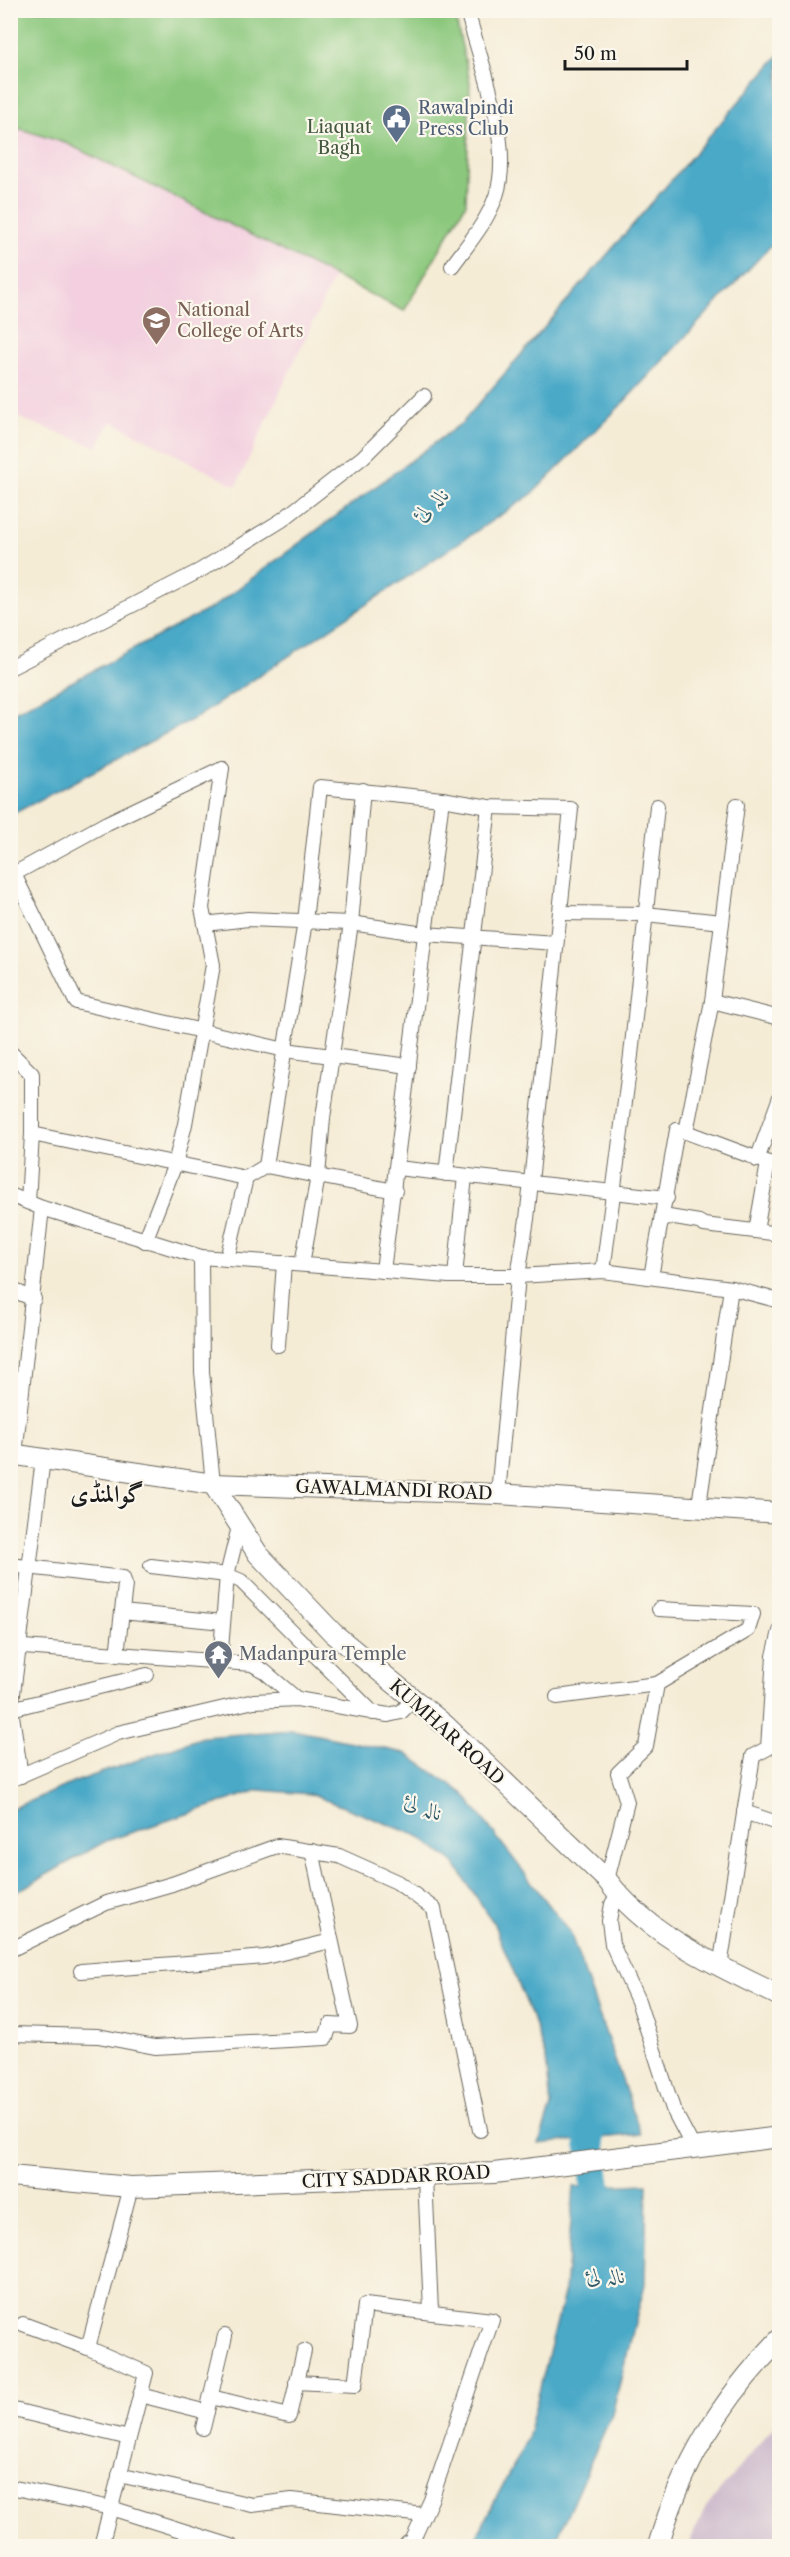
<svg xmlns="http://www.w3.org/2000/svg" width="790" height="2557" viewBox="0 0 790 2557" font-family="'Libre Caslon Text',Amiri,serif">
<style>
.built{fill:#f3cfdf}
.industrial{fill:#cfbdce}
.green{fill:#8bc87d;stroke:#54724c;stroke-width:1.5}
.water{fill:#48a9c7;stroke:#326272;stroke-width:1.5}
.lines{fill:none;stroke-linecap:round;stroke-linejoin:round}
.river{stroke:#48a9c7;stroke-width:30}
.street-casing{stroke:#68655d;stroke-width:16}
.secondary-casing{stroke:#68655d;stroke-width:22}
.street{stroke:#fff;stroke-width:14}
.secondary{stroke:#fff;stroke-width:20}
.labels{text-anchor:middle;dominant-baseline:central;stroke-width:4.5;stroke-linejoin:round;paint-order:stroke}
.service-label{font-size:18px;fill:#4e5e75;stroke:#fbf7ec;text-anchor:start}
.park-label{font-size:18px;fill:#43583e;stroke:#fbf7ec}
.education-label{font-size:18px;fill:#785e54;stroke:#fbf7ec;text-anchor:start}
.street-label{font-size:18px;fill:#1c1c1c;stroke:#fbf7ec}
.worship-label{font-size:18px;fill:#5b616d;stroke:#fbf7ec;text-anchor:start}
.water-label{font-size:20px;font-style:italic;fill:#305b69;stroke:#fbf7ec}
.district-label{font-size:24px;font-weight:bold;fill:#1c1c1c;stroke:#fbf7ec}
</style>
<rect width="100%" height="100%" fill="#fbf7ec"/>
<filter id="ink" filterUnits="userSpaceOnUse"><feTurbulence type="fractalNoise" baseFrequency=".0167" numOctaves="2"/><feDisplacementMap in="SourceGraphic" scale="12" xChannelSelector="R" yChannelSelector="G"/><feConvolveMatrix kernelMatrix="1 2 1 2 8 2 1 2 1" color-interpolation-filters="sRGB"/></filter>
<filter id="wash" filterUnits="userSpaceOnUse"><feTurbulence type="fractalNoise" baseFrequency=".008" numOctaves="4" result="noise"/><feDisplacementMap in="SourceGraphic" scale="24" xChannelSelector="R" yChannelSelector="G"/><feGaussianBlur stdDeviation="1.35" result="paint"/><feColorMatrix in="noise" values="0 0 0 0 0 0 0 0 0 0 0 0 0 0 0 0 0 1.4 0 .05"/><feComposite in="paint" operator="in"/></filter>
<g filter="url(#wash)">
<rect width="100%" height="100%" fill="#f5ecd6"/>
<polygon class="built" points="10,126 68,144 334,277 236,486 111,421 97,447 11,415"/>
<polygon class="industrial" points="779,2420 779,2546 688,2546 706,2507"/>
<polygon class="green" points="11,10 454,11 470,82 466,204 404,311 68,144 11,126"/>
<g class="water">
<polygon points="779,55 779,237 622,404 532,494 199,716 11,815 11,714 213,607 463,422"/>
<polygon points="293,1730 405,1753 463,1793 570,1932 641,2134 539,2144 551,2106 546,2059 531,2014 493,1922 454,1863 418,1836 310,1794 259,1790 106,1841 11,1895 11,1809 75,1782 203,1737"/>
<polygon points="647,2184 645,2284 612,2414 557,2538 553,2546 471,2546 527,2439 565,2290 574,2187"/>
</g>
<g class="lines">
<polyline class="river" points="584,2100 598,2201 595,2228"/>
</g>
</g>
<g filter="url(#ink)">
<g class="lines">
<defs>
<g id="street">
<path d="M452,266C468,244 487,222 496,196C514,145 480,62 467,10"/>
<polyline points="10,668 201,570 282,520 363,457 424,396"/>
<polyline points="14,874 76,1002 285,1050 409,1066"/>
<polyline points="10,876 107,823 222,768"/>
<polyline points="560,913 645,914 722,922"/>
<polyline points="205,924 248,919 351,923 424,934 556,943"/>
<polyline points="712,1001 780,1018"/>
<polyline points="10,1052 32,1074 32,1134"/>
<polyline points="686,1132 780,1167"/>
<polyline points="757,1160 780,1097"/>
<polyline points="266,1166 395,1191"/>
<polyline points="397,1168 667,1198"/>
<polyline points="446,1174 489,807"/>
<polyline points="10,1195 42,1208 201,1257 449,1276 518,1276 603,1271 731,1288 780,1301"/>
<polyline points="28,1202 32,1134 246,1178 266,1166 305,921 320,787 442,799 489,807 571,809 527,1219 518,1276 498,1494"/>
<polyline points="663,1216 699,1222 704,1225 780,1234"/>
<polyline points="756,1231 768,1163"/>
<polyline points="145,1241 175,1164 185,1124 213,965 202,908 222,768"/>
<polyline points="201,1257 202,1372 213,1484"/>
<polyline points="227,1259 246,1178"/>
<polyline points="302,1264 318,1176 323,1118 351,923 363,790"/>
<polyline points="383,1271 442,799"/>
<polyline points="603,1271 631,1055 657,806"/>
<polyline points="455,1276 465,1176"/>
<polyline points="651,1277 677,1130 686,1132 712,1001 737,805"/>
<polyline points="10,1289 34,1299"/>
<polyline points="278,1345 284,1263"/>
<polyline points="15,1455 42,1208"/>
<polyline points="699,1505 731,1288"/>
<polyline points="10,1565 123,1578 125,1585 117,1655"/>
<polyline points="151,1566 227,1575 241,1581 373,1713"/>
<polyline points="122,1612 223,1622"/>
<polyline points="10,1646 252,1664 264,1671 297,1699"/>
<polyline points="220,1662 227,1575 239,1527"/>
<polyline points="557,1697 657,1684"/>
<polyline points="11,1709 147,1675"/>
<polyline points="21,1776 11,1709 43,1459"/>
<polyline points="10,1780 118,1733 254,1701 297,1699 388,1715 401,1712 412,1701"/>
<polyline points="744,1812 780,1824"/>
<polyline points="607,1880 627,1802 618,1773 646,1746 657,1684 748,1630 753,1614 659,1609"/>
<polyline points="618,1894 612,1904 609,1921 612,1944 638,2001 673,2109 694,2149"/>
<polyline points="10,1950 106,1903 172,1884 277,1846 339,1856 397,1882 434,1909 480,2130"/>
<polyline points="720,1967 753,1756 768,1748 774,1656 780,1631"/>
<polyline points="81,1971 265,1957 331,1941"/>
<polyline points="10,2034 98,2036 155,2047 326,2038 330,2025 350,2026 312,1851"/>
<polyline points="425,2177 431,2311"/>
<polyline points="23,2324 88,2348"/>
<polyline points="296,2382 355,2385 365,2305 492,2320 431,2500 410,2546"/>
<polyline points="140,2395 207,2412"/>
<polyline points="211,2397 289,2416 304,2351"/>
<polyline points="10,2409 129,2438"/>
<polyline points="203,2428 225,2336"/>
<polyline points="119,2475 252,2505 292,2500 424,2515"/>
<polyline points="10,2487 111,2508 231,2546"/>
<polyline points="101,2546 146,2373 88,2348 131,2187"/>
</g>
<g id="secondary">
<polyline points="10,1454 213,1484 498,1494 780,1513"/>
<path d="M213,1484L258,1554L333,1633L445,1725L607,1880C648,1936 719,1966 780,1996"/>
<polyline points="10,2176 131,2187 494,2173 780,2137"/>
<polyline points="409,2546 410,2546"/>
<path d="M658,2546C682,2464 720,2401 780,2339"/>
</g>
</defs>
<use href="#street" class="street-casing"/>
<use href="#secondary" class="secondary-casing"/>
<use href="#street" class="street"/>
<use href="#secondary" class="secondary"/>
</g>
</g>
<defs>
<symbol id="civic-pin" viewBox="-11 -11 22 30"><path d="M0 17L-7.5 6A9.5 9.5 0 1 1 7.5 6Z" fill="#5c6f8a" stroke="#fbf7ec"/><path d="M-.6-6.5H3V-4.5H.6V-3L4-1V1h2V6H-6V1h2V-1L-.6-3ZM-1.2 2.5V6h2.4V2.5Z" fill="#fff"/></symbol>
<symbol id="university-pin" viewBox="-11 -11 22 30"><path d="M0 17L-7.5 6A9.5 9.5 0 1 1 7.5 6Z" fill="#8d6e63" stroke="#fbf7ec"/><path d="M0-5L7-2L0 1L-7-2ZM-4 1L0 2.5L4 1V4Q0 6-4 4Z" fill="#fff"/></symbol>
<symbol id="temple-pin" viewBox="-11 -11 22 30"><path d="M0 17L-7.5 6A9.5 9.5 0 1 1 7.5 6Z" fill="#6b7280" stroke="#fbf7ec"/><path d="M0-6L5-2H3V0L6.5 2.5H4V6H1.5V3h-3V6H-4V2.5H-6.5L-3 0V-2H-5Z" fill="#fff"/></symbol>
</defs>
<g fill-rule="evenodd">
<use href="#civic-pin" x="380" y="102" width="33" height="45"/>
<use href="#university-pin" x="140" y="304" width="33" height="45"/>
<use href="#temple-pin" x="202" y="1638" width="33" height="45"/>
</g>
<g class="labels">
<g class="service-label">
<text x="418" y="108">Rawalpindi<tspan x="418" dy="21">Press Club</tspan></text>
</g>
<g class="park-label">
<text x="339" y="127">Liaquat<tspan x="339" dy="21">Bagh</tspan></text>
</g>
<g class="education-label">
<text x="177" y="310">National<tspan x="177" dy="21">College of Arts</tspan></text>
</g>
<g class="street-label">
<text transform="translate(394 1490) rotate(2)">GAWALMANDI ROAD</text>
<text transform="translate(447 1732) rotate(42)">KUMHAR ROAD</text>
<text transform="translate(396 2177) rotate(-3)">CITY SADDAR ROAD</text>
</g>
<g class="worship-label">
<text x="239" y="1654">Madanpura Temple</text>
</g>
<g class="water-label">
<text transform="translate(431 504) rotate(-42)">نالہ لئ</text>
<text transform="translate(424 1807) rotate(23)">نالہ لئ</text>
<text x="606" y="2276">نالہ لئ</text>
</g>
<g class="district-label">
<text x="107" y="1493">گوالمنڈی</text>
</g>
</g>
<rect width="790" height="2557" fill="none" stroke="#fbf7ec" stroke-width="36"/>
<path d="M565 60v9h122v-9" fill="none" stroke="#1c1c1c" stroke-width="3"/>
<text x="574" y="60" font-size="18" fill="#1c1c1c" stroke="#fbf7ec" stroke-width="4.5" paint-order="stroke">50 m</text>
</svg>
